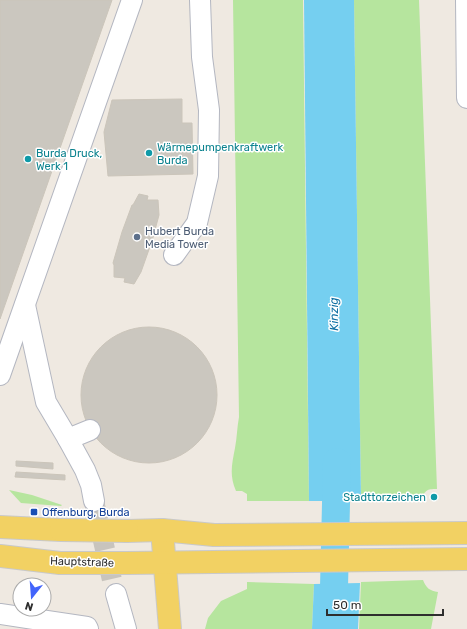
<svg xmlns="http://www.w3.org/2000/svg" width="467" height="629" viewBox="0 0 467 629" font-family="Rubik,sans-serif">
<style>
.green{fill:#b6e59e}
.water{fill:#75cff0}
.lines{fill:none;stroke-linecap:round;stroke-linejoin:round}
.river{stroke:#75cff0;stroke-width:28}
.building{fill:#cbc7bf;stroke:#cbc5ba}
.minor-tunnel{stroke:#c8c4bd;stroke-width:20;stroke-dasharray:20 10;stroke-linecap:butt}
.minor-casing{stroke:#b4b7c1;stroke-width:22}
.major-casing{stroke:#c9c9c9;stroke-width:24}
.minor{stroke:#fff;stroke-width:20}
.major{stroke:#f2d163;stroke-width:22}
.major-bridge-casing{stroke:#c9c9c9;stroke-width:24;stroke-linecap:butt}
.major-bridge{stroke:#f2d163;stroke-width:22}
.culture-dot{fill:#0f9aa8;stroke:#fff;stroke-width:1.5}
.service-dot{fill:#5c6f8a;stroke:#fff;stroke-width:1.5}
.transit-dot{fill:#1a4fb4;stroke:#fff;stroke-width:1.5}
.labels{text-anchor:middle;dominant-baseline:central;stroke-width:3;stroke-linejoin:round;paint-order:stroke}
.culture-label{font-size:11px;fill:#0d838f;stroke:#fff;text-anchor:start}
.service-label{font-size:11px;fill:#4e5e75;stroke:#fff;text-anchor:start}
.transit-label{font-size:11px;fill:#164399;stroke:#fff;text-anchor:start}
.street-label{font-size:11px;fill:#2e2e2e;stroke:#fff}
.water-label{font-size:12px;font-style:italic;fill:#0d6fa3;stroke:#fff}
</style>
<rect width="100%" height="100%" fill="#efe9e1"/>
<g class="green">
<path d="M233,0H303L309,501H247V494L242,491H236C229,475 232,464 235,448C237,438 237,427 239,417Z"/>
<path d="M354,0H419L437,489C426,489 426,490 421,499L361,501Z"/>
<polygon points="9,490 32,495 62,505 61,506 21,503"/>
<path d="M423,580C426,588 430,591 438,592L431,629H359L361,582Z"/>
<polygon points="247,582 314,584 312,629 205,629 208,618 221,601 247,589"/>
</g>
<g class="water">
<polygon points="304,0 354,0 361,501 309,501"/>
<polygon points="360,583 358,629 312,629 314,584"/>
</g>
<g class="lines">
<polyline class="river" points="333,629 337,462"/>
</g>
<g class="building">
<polygon points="0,0 112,0 0,319"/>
<polygon points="182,99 182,123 192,123 193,174 108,176 104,132 112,100"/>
<polygon points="139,194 148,196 147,200 158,200 159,215 152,241 141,272 134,284 124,282 125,278 114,277 114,265 113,263 122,232 132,205 133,205"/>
<circle cx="149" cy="395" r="68"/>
<polygon points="16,461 53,463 53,469 16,466"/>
<polygon points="16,472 65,475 65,480 15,477"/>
</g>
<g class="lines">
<polyline class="minor-tunnel" points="94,501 112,580"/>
<defs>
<g id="minor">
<polyline points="466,0 467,98"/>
<polyline points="174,255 197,223 208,176 209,110 202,57 200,0"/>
<polyline points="25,305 46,402 68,439"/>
<polyline points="0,375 132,0"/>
<polyline points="90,430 68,439 85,470 91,485 94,501"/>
<polyline points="116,594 126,629"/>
<polyline points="0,614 87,627 88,629"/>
</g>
<g id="major">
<polyline points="0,527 61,530"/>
<polyline points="162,530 170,629"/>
<polyline points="127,531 162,530 214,535 467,533"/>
<polyline points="0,556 60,563"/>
<polyline points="127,563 467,559"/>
</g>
</defs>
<use href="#minor" class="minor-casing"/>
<use href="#major" class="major-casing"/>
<use href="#minor" class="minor"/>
<use href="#major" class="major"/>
<defs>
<g id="major-bridge">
<polyline points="61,530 127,531"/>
<polyline points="60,563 127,563"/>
</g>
</defs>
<use href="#major-bridge" class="major-bridge-casing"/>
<use href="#major-bridge" class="major-bridge"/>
</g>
<g class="culture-dot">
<circle cx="149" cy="153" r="4"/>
<circle cx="28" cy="159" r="4"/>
<circle cx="434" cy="497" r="4"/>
</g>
<circle class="service-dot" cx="137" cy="237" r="4"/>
<rect class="transit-dot" x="30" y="508" width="8" height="8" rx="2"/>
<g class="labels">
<g class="culture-label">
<text x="157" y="147">Wärmepumpenkraftwerk<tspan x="157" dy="13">Burda</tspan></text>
<text x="36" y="153">Burda Druck,<tspan x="36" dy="13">Werk 1</tspan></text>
<text x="426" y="497" text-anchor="end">Stadttorzeichen</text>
</g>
<g class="service-label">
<text x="145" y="231">Hubert Burda<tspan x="145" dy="13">Media Tower</tspan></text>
</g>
<g class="transit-label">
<text x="42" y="512">Offenburg, Burda</text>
</g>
<g class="street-label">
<text transform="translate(82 562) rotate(2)">Hauptstraße</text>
</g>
<g class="water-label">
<text transform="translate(334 314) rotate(-91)">Kinzig</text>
</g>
</g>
<g transform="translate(32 597) rotate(197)"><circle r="19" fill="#ffffff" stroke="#ababab"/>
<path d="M0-3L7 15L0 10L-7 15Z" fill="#4264fb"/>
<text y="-6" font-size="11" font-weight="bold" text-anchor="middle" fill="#2e2e2e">N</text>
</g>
<path d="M327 609v6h116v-6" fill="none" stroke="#2e2e2e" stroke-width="2"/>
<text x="333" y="609" font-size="12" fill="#2e2e2e" stroke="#ffffff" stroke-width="3" paint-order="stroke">50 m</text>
</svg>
